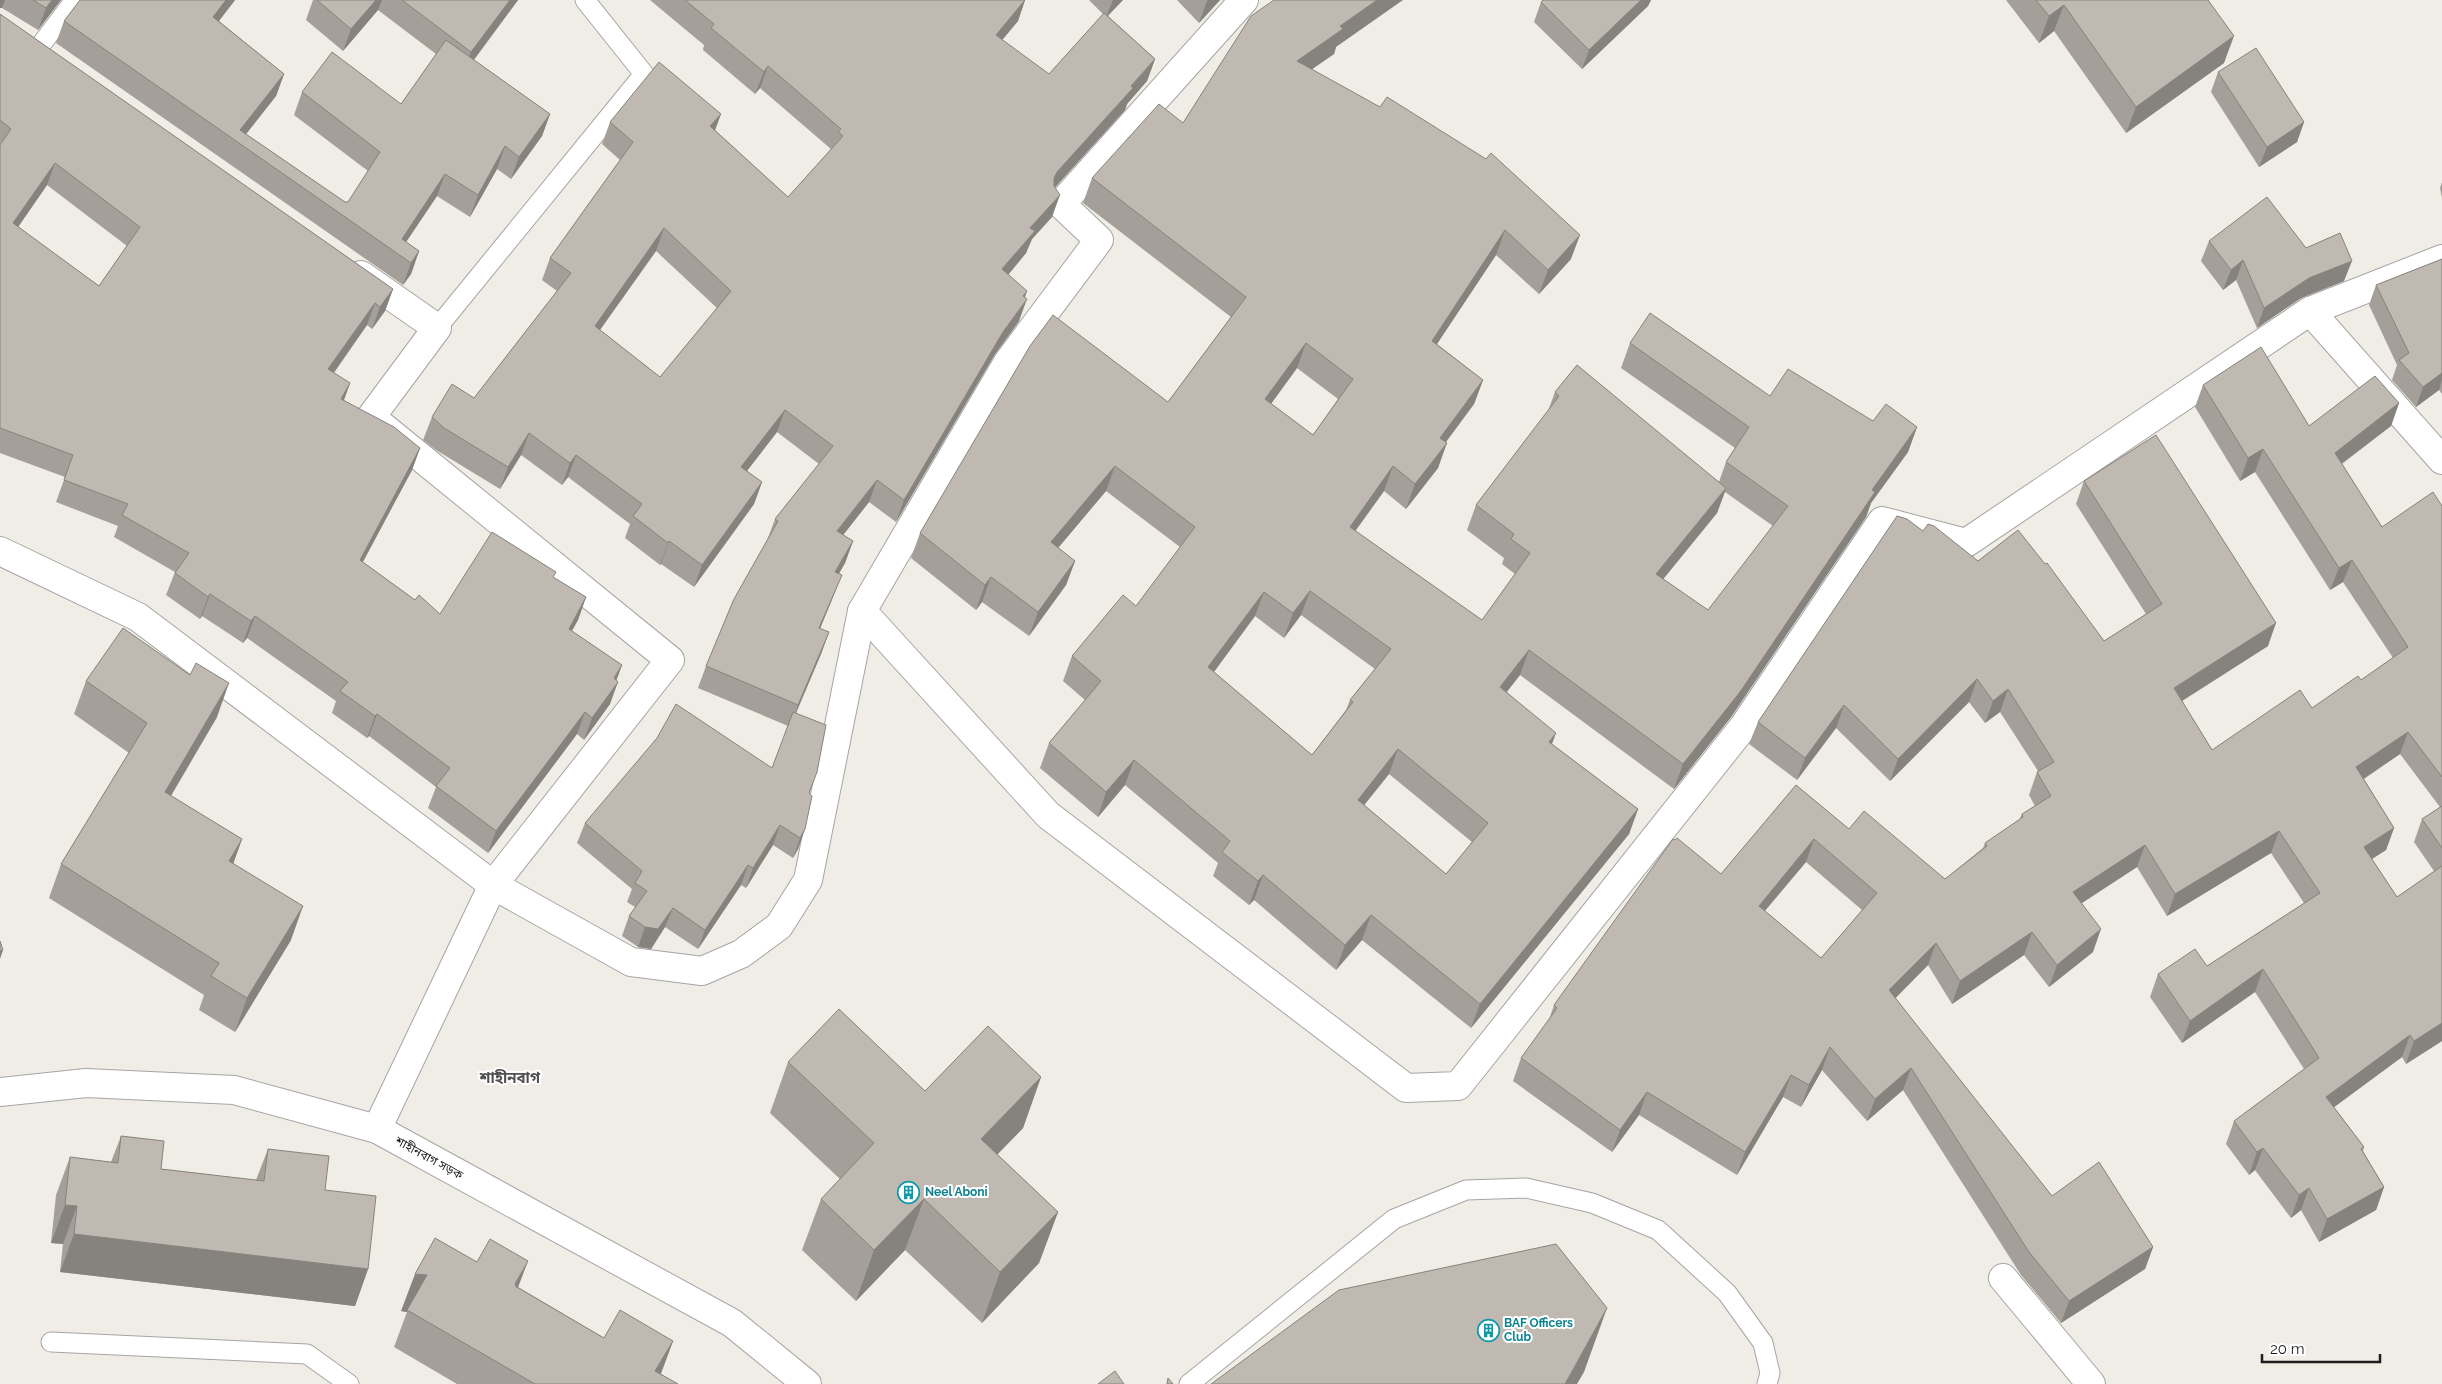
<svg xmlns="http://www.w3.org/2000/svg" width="2442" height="1384" viewBox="0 0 2442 1384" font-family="Raleway,'Noto Sans Bengali',sans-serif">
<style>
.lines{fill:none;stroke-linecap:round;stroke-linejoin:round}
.service-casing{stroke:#a5a5a5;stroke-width:21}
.minor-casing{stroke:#a5a5a5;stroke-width:30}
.service{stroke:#fff;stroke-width:19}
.minor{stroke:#fff;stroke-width:28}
.wall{fill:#a49f99;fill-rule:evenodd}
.shaded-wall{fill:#86827d}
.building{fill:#bfb9b2;stroke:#86827d;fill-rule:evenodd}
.labels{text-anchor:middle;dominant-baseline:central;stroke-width:4;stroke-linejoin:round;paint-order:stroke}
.street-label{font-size:12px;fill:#1e1e1e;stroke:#fff}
.culture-label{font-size:12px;font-weight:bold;fill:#0d838f;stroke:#fff;text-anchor:start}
.quarter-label{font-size:15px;font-weight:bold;fill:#515151;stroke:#fff}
</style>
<rect width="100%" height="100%" fill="#efede5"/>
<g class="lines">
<defs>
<g id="service">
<polyline points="37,50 75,0"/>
<polyline points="437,328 644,74 585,0"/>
<polyline points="51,1342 307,1354 349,1384"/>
<polyline points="1189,1384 1394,1219 1466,1190 1526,1188 1592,1203 1658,1230 1727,1293 1763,1343 1770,1373 1767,1384"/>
</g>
<g id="minor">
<polyline points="1244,0 1061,204 1099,240 1008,362 862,611 1048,815 1406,1088 1458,1086 1744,726 1882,521 1966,543 2310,311"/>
<polyline points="2442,259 2310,311 2442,460"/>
<polyline points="361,275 437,328 371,417 670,660 493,885 377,1129"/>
<polyline points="0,551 138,617 493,885 631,962 702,971 741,954 779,926 808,880 862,611"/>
<polyline points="0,1092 86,1083 234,1090 377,1129 732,1323 807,1384"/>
<polyline points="2003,1278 2091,1384"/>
</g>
</defs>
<use href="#service" class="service-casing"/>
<use href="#minor" class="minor-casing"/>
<use href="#service" class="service"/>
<use href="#minor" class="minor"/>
</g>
<g class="wall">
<polygon points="0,0 61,0 38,30 2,8 0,8"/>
<polygon points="235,0 219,21 284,74 276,96 246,134 345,202 348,202 368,171 294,115 302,92 401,104 436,54 378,10 343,51 306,20 313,0 518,0 474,60 550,114 542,136 511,179 497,169 470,217 437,196 406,242 419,251 411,274 403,285 56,43 64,21"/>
<path d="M650,0H1025L1018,21L1002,40L1049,74L1103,14L1089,0H1123L1108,16L1155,59L1147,81L1127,104L1125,110L1055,187L1052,217L1032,239L1026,253L1008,275L1025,297L1019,321L995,354L896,522L869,502L843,535L853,541L845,563L838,574L833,597L820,629L829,632L821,654L796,713L809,794L805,829L798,849L793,858L773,845L746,888L741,885L698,949L665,927L651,949L638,947L622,936L629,916L635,907L627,902L632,889L577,843L585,823L772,768L788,726L698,688L706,666L768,538L775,519L819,464L777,432L747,471L762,482L754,504L694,587L661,564L660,565L625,538L630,524L568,477L562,485L521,455L500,489L436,450L423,440L432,417L474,398L557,291L542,280L550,258L620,160L602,144L610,122L715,130L788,197L831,149L760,88L755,94L703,50L704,45ZM656,251L717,308L660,377L600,330Z"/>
<polygon points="1177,0 1220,0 1199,23"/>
<polygon points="1543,0 1651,0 1648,6 1582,69 1534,22 1541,2"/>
<polygon points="2006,0 2208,0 2224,63 2126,133 2054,31 2039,43"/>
<path d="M0,14L393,289L385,311L372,329L367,325L334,373L350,383L344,400L420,448L412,470L363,562L415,600L440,614L554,578L586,597L578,620L571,631L622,665L616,680L610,704L584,740L577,734L488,853L428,808L436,787L369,736L367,738L332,713L336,701L247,638L243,643L202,616L200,619L166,595L175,572L114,537L118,526L56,502L65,477L0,453ZM47,185L127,246L99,286L18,227Z"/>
<path d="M1336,47L1334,54L1311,69L1571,259L1539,294L1496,255L1437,344L1483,380L1474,404L1446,442L1438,468L1406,509L1384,491L1355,531L1482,620L1515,574L1502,564L1504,558L1467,530L1476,505L1548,411L1555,392L1719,482L1726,462L1735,448L1621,368L1630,343L1770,396L1873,421L1917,427L1908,452L1871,503L1866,517L1731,717L1674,789L1520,675L1507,692L1552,744L1638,809L1629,834L1471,1028L1362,940L1336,970L1254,900L1249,905L1213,876L1218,863L1125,785L1098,817L1040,768L1049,743L1085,700L1063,681L1072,656L1136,606L1180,547L1106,491L1058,548L1075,561L1066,585L1029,636L982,602L976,610L911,558L920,533L1168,402L1231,317L1083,203L1092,178L1183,123ZM1297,368L1338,399L1313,435L1271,404ZM1725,492L1773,526L1708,610L1663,579L1717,513ZM1301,615L1375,669L1350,700L1346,710L1312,755L1214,672L1255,616L1284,638ZM1389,774L1472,842L1446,874L1364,805Z"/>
<polygon points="2218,72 2304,122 2297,142 2259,167 2211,92"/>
<polygon points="2442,182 2442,198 2440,188"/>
<polygon points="2209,241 2306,248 2344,281 2301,298 2257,328 2236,280 2223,290 2201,261"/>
<polygon points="2442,259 2442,394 2439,390 2416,407 2392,380 2397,365 2369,305 2376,285"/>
<path d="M2203,385L2309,426L2399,403L2391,426L2342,464L2382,527L2442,506V1041L2406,1064L2402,1057L2334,1107L2364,1147L2363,1151L2384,1187L2376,1210L2319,1242L2301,1210L2291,1218L2255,1170L2249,1175L2226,1144L2234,1121L2304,1069L2255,992L2182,1043L2150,997L2158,974L2207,966L2304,903L2271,853L2167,916L2137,867L2082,903L2093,952L2049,987L2024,955L1952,1004L1928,965L1895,998L2052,1196L2153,1247L2145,1269L2061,1323L2021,1275L1903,1090L1867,1121L1822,1070L1801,1107L1783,1097L1737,1175L1639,1115L1612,1152L1513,1081L1521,1058L1549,1020L1554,1005L1721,874L1796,785L1849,829L1945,879L1983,848L1985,843L2019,820L2022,814L2035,806L2029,795L2037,772L2038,771L2000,712L1985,723L1969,702L1890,781L1836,728L1797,780L1749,744L1758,722L1923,531L1978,561L2104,641L2146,614L2076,504L2084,481L2268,646L2182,701L2212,750L2312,708L2361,680L2393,658L2343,582L2330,590L2255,472L2240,481L2195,407ZM2400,754L2440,807L2422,819L2414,842L2434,871L2397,897L2372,859L2386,850L2394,828L2364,779ZM1806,862L1862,910L1821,958L1765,911Z"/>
<polygon points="86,681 217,717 171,796 242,839 233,863 291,940 235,1032 199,1010 204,995 49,898 61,864 129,753 74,714"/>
<polygon points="788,1062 925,1091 1041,1077 1023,1128 997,1154 1058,1212 1039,1263 982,1323 905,1250 856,1301 802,1250 821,1199 840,1179 770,1113"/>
<polygon points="121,1136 161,1169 256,1180 268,1149 325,1190 368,1269 355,1306 60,1272 63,1244 51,1243 56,1195 70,1157 111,1162"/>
<polygon points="518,1287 604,1338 673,1341 661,1374 678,1384 457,1384 394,1347 407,1312 401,1311"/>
</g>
<g class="shaded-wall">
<polygon points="0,0 5,0 2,8 0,8"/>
<polygon points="52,0 61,0 38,30 46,8"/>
<polygon points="226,0 235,0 205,39 213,17"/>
<polygon points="376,0 382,0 378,10 343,51 351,29"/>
<polygon points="510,0 518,0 463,74 471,52"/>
<polygon points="1025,0 1018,21 988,57 996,35"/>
<polygon points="1113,0 1123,0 1106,17"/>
<polygon points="1208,0 1220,0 1199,23 1207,1"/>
<polygon points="1377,0 1403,0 1336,47 1334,54 1288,86 1297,61 1340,26"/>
<polygon points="1641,0 1651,0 1648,6 1582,69 1589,50"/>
<polygon points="2064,5 2054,31 2039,43 2049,16"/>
<polygon points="2234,36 2224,63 2126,133 2136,107"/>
<polygon points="1155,59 1147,81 1127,104 1125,110 1049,194 1054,178 1057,172"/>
<polygon points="768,66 760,88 755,94 764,72"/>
<polygon points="284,74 276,96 239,143 240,130"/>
<polygon points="550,114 542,136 511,179 519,157"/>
<polygon points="721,114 713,136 710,126"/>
<polygon points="2304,122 2297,142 2259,167 2267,147"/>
<polygon points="505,146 497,169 470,217 478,195"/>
<polygon points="55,163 47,185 5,246 13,223"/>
<polygon points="445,174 437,196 398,254 402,239"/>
<polygon points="1060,195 1052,217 1032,239 1026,253 994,292 1002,269 1030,228"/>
<polygon points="664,228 656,251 587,348 595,326"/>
<polygon points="1505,230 1496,255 1423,365 1432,341"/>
<polygon points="1580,235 1571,259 1539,294 1548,270"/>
<polygon points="419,251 411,274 403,285 411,263"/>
<polygon points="2243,260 2236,280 2223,290 2231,270"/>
<polygon points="2352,261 2344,281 2301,298 2257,328 2264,308 2309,278"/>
<polygon points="393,289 385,311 372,329 380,307"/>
<polygon points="1027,291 1022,306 1027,299 1019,321 995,354 896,522 904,500 1023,296"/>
<polygon points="375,303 367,325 320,392 328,369"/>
<polygon points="1306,343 1297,368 1256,424 1265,399"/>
<polygon points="2442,373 2442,380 2439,390 2416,407 2423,387"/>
<polygon points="1483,380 1474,404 1431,462 1440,438"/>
<polygon points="350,383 342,405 341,399"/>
<polygon points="2399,403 2391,426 2326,475 2335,453"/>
<polygon points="785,410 777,432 733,489 741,467"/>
<polygon points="1917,427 1908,452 1871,503 1866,517 1731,717 1674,789 1683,764 1872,490"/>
<polygon points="529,433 521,455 500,489 508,467"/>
<polygon points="1447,443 1438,468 1406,509 1415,484"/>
<polygon points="420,448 412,470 352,582 360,560"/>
<polygon points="2263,449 2255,472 2240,481 2248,458"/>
<polygon points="576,455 568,477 562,485 570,463"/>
<polygon points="1115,466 1106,491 1042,567 1051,542"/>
<polygon points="1393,466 1384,491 1341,551 1350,527"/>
<polygon points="877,480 869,502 829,553 837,531"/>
<polygon points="762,482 754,504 694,587 702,565"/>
<polygon points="1726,488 1717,513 1647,599 1656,574"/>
<polygon points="669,541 661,564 660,565 668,543"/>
<polygon points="853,541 845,563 827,595 835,572"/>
<polygon points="2352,560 2343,582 2330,590 2339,568"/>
<polygon points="1075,561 1066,585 1029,636 1038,612"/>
<polygon points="842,575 833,597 811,650 819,628"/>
<polygon points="991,577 982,602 976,610 985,585"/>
<polygon points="1310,591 1301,615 1284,638 1293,613"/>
<polygon points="1264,592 1255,616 1199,692 1208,667"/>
<polygon points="210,594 202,616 200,619 208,597"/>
<polygon points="586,597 578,620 561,651 569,629"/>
<polygon points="255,616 247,638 243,643 251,621"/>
<polygon points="2276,623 2268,646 2166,711 2174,688"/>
<polygon points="829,632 821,654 790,727 798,705"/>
<polygon points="1529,650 1520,675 1491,711 1500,687"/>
<polygon points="622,665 614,687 618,682 610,704 584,740 592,718"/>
<polygon points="1977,679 1969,702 1890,781 1898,759"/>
<polygon points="229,683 217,717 153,826 165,792"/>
<polygon points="2008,689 2000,712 1985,723 1993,701"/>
<polygon points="1844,705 1836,728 1797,780 1805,758"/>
<polygon points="585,712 577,734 488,853 496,831"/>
<polygon points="377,714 369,736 367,738 375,716"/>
<polygon points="2408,732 2400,754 2348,789 2356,767"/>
<polygon points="1556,733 1547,758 1549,742"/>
<polygon points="1398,749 1389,774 1349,824 1358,800"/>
<polygon points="1134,760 1125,785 1098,817 1106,792"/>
<polygon points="1638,809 1629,834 1471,1028 1480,1004"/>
<polygon points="780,825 773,845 746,888 753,868"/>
<polygon points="2394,828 2386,850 2356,869 2364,847"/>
<polygon points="805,829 798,849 793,858 800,838"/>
<polygon points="2279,831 2271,853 2167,916 2175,894"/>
<polygon points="242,839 230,873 229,861"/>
<polygon points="1814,839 1806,862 1750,928 1759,906"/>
<polygon points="2145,845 2137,867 2065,914 2073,892"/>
<polygon points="748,865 741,885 698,949 705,930"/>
<polygon points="1263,875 1254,900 1249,905 1258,881"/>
<polygon points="303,906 291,940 235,1032 247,998"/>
<polygon points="673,908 665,927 651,949 638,947 645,927"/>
<polygon points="1371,915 1362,940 1336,970 1345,945"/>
<polygon points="2101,929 2093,952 2049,987 2057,965"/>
<polygon points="2032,932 2024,955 1952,1004 1960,981"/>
<polygon points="1936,943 1928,965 1881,1013 1889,990"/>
<polygon points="3,950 0,959 0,951"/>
<polygon points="2263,969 2255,992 2182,1043 2190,1021"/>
<polygon points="2442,1023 2442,1041 2406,1064 2414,1041"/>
<polygon points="2410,1035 2402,1057 2318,1119 2326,1097"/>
<polygon points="1830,1047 1822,1070 1801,1107 1809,1085"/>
<polygon points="1911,1068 1903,1090 1867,1121 1875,1099"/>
<polygon points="1791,1075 1783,1097 1737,1175 1745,1152"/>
<polygon points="1041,1077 1023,1128 963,1190 981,1139"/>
<polygon points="1647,1092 1639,1115 1612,1152 1620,1130"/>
<polygon points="2263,1148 2255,1170 2249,1175 2257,1152"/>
<polygon points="2384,1187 2376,1210 2319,1242 2327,1219"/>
<polygon points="2309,1188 2301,1210 2291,1218 2299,1195"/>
<polygon points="924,1199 905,1250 856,1301 874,1250"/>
<polygon points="65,1205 77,1206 63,1244 51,1243"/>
<polygon points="1058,1212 1039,1263 982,1323 1000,1272"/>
<polygon points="74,1234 368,1269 355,1306 60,1272"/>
<polygon points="2153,1247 2145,1269 2061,1323 2069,1301"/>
<polygon points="528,1261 514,1298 515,1284"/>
<polygon points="415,1274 427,1275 407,1312 401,1311"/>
<polygon points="1607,1308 1584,1372 1577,1384 1565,1384"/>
<polygon points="673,1341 659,1378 655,1371"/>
</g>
<g class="building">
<polygon points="33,0 52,0 46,8"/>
<polygon points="80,0 226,0 213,17 284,74 240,130 345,202 348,202 380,152 302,92 332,52 401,104 446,40 550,114 519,157 505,146 478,195 445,174 402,239 419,251 411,263 64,21"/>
<polygon points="317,0 376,0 351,29"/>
<polygon points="402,0 510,0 471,52"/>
<path d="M685,0H1025L996,35L1049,74L1104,13L1155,59L1131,86L1133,88L1057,172L1054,178V186L1060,195L1030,228L1035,231L1002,269L1027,291L1023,296L1027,299L1003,332L904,500L877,480L837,531L853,541L835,572L842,575L819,628L829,632L798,705L706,666L734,599L778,521L775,519L833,446L785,410L741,467L762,482L702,565L669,541L668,543L633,516L642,504L576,455L570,463L529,433L508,467L444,428L432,417L452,384L474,398L571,273L550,258L633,142L610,122L659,62L721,114L710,126L788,197L843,136L838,132L841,129L768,66L764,72L711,28L714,24ZM664,228L731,291L660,377L595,326Z"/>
<path d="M1274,0H1377L1340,26L1343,29L1297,61L1380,107L1387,97L1486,159L1491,153L1580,235L1548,270L1505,230L1432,341L1483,380L1440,438L1447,443L1415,484L1393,466L1350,527L1482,620L1530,553L1511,539L1514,534L1476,505L1559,396L1555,392L1577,365L1726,488L1656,574L1708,610L1788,506L1726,462L1749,427L1630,343L1650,313L1770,396L1788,369L1873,421L1886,404L1917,427L1872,490L1875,492L1740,692L1683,764L1529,650L1500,687L1556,733L1549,742L1638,809L1480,1004L1371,915L1345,945L1263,875L1258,881L1222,852L1230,841L1134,760L1106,792L1049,743L1101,681L1072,656L1123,595L1136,606L1195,527L1115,466L1051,542L1075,561L1038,612L991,577L985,585L920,533L1030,346L1053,315L1168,402L1246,297L1092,178L1159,104L1183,123L1251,16ZM1306,343L1353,379L1313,435L1265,399ZM1310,591L1391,649L1350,700L1353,702L1312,755L1208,667L1264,592L1293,613ZM1398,749L1488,823L1446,874L1358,800Z"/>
<polygon points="1543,0 1641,0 1589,50 1541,2"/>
<polygon points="2036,0 2208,0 2234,36 2136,107 2064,5 2049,16"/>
<path d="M0,14L393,289L380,307L375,303L328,369L350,383L341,399L394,427L420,448L360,560L415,600L419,595L440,614L492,532L556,572L553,577L586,597L569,629L622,665L614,678L618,682L592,718L585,712L496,831L436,786L450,768L377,714L375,716L340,691L348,682L255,616L251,621L210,594L208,597L175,573L189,553L122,515L128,504L64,480L73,455L0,428V145L11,129L0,120ZM55,163L140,227L99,286L13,223Z"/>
<polygon points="2256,48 2304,122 2267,147 2218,72"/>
<polygon points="2267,197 2306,248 2340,233 2352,261 2309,278 2264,308 2243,260 2231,270 2209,241"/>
<polygon points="2442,259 2442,373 2423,387 2399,360 2409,353 2376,285"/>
<path d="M2261,347L2309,426L2375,376L2399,403L2335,453L2382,527L2433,492L2442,506V777L2408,732L2356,767L2394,828L2364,847L2397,897L2442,866V1023L2414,1041L2410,1035L2326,1097L2364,1147L2361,1149L2384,1187L2327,1219L2309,1188L2299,1195L2263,1148L2257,1152L2234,1121L2319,1058L2263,969L2190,1021L2158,974L2195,949L2207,966L2320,893L2279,831L2175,894L2145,845L2073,892L2101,929L2057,965L2032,932L1960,981L1936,943L1889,990L2052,1196L2099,1162L2153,1247L2069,1301L2029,1252L1911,1068L1875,1099L1830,1047L1809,1085L1791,1075L1745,1152L1647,1092L1620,1130L1521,1058L1557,1008L1554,1005L1673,839L1675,840L1677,838L1721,874L1796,785L1849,829L1864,811L1945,879L1987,846L1985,843L2023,817L2022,814L2051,796L2037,772L2054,762L2008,689L1993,701L1977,679L1898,759L1844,705L1805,758L1758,722L1897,516L1907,519L1923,531L1928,524L1934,526L1978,561L2018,530L2045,564L2047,563L2104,641L2162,604L2084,481L2156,435L2276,623L2174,688L2212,750L2300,690L2312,708L2358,676L2361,680L2408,647L2352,560L2339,568L2263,449L2248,458L2203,385ZM1814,839L1877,893L1821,958L1759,906Z"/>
<polygon points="123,628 190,675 196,663 229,683 165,792 242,839 229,861 303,906 247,998 211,976 219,963 61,864 147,723 86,681"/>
<polygon points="676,704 772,768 793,712 826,725 817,772 809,793 812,796 805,829 800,838 780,825 753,868 748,865 705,930 673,908 658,929 645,927 629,916 647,891 635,883 642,871 585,823 657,738"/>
<polygon points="2442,806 2442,848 2422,819"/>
<polygon points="0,941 3,950 0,951"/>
<polygon points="839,1009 925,1091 988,1026 1041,1077 981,1139 1058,1212 1000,1272 924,1199 874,1250 821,1199 874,1143 788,1062"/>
<polygon points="121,1136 164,1141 161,1169 264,1181 268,1149 329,1156 325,1190 376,1196 368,1269 74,1234 77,1206 65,1205 70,1157 118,1163"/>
<polygon points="435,1238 477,1262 490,1239 528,1261 515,1284 518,1286 515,1286 604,1338 620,1310 673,1341 655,1371 678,1384 535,1384 407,1310 427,1275 415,1274"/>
<polygon points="1556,1244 1607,1308 1565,1384 1211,1384 1339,1290"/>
<polygon points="1115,1371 1124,1384 1098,1384"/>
<polygon points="1168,1378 1173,1384 1167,1384"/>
</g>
<defs>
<symbol id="building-ring" viewBox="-11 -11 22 22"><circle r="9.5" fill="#fff" stroke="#0f9aa8" stroke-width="1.5"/><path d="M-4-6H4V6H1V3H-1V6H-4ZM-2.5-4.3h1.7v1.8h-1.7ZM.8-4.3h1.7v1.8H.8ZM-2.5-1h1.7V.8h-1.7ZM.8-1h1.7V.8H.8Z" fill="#0f9aa8"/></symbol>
</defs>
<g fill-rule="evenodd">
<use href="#building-ring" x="896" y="1180" width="25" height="25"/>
<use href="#building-ring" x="1476" y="1318" width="25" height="25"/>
</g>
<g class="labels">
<g class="street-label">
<text transform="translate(429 1158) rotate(29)">শাহীনবাগ সড়ক</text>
</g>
<g class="culture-label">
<text x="925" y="1192">Neel Aboni</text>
<text x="1504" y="1323">BAF Officers<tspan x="1504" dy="14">Club</tspan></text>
</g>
<g class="quarter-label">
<text x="510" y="1078">শাহীনবাগ</text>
</g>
</g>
<path d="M2262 1354v8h118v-8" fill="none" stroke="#1e1e1e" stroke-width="2.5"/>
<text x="2270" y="1354" font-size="15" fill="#1e1e1e" stroke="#ffffff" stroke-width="4" paint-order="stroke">20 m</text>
</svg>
